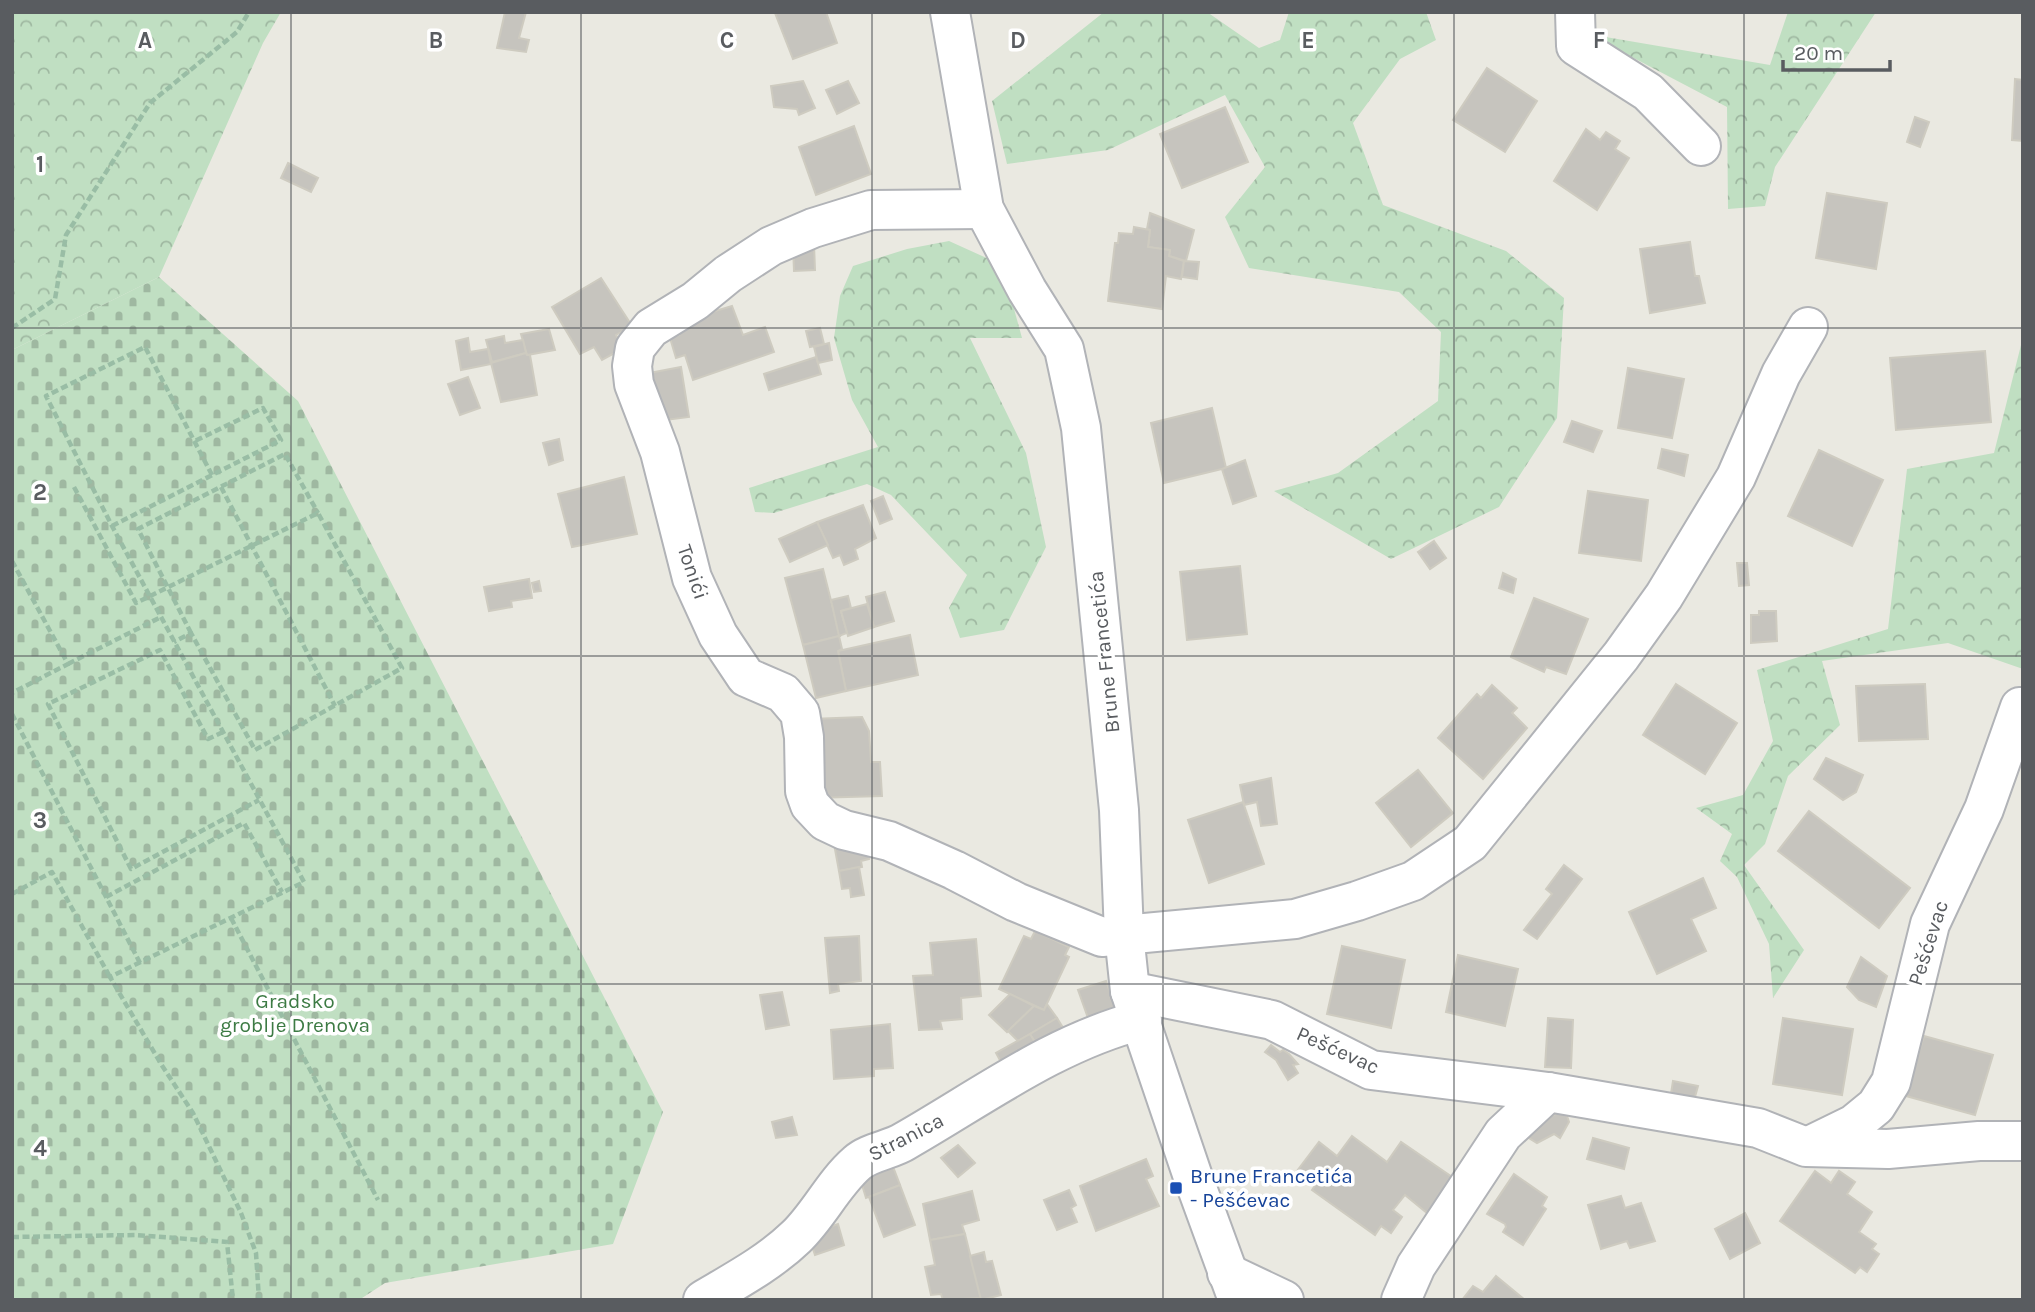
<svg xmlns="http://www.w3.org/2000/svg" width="2035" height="1312" viewBox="0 0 2035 1312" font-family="Karla,sans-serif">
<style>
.forest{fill:url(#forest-crowns)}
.cemetery{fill:url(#cemetery-stones)}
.building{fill:#c6c4be;stroke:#cecbc0;stroke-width:2}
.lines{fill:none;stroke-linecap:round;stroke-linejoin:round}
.minor-casing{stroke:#b1b3b7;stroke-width:42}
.path{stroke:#99bda5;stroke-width:4.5;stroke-dasharray:7 3.5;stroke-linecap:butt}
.minor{stroke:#fff;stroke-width:38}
.grid{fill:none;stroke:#595c60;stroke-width:2;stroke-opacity:0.55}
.transit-dot{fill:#1a4fb4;stroke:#fff;stroke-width:2.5}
.labels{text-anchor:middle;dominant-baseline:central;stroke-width:7;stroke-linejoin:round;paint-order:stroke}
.street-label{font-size:21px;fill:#595c60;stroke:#fff}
.park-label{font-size:21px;fill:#3d7b44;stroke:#fff}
.transit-label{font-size:21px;fill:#164399;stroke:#fff;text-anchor:start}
.grid-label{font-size:23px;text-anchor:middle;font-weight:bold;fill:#595c60;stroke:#fff;stroke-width:7;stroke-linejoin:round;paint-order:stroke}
</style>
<defs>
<pattern id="forest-crowns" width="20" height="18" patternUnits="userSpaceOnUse" patternTransform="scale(1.75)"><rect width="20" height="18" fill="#c0dfc2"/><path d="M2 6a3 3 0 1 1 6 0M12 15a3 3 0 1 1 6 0" fill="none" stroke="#9fb8a1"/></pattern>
<pattern id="cemetery-stones" width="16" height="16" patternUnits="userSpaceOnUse" patternTransform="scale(1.75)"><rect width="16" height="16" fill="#c0dfc2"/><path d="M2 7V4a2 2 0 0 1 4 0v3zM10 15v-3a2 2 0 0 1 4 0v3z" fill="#9fb8a1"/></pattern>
</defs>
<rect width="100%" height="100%" fill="#eae9e1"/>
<g class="forest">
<polygon points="12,12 281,12 263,43 159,277 12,350"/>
<polygon points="1104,12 1207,12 1259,48 1280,40 1289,12 1426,12 1436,40 1400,59 1353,123 1383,205 1506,251 1564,298 1557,418 1499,507 1391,559 1274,491 1338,473 1438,401 1441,332 1399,292 1249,268 1225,217 1265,167 1225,95 1108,150 1007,164 992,101"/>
<polygon points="1788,12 1876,12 1775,167 1765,206 1728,209 1727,107 1588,34 1770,65"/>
<polygon points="949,241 1002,265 1022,338 970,338 1026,453 1046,547 1004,630 960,638 949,608 967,575 891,495 867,484 774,513 755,512 749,488 878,447 852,400 834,338 840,296 853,266 907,249"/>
<polygon points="2023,337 2023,669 1948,643 1822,661 1840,725 1788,776 1765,844 1744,865 1804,950 1773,998 1769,944 1737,877 1720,861 1732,834 1696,808 1743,795 1773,741 1757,670 1888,629 1907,469 1994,453"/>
</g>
<polygon class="cemetery" points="159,277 298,401 663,1112 613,1244 385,1283 359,1300 12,1300 12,350"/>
<g class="building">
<polygon points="505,12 526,12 519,38 529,40 526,52 497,48"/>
<polygon points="826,12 837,43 793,59 775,13"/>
<polygon points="1487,68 1537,101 1505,152 1453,120"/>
<polygon points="2015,79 2023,80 2023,141 2012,140"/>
<polygon points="803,81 815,108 799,115 797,109 774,107 771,86"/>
<polygon points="848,81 859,103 837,114 826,90"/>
<polygon points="1225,107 1248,162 1182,188 1160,134"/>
<polygon points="1915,117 1929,122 1920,147 1907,142"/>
<polygon points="854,126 871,174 816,195 799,147"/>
<polygon points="1586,129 1600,140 1606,132 1620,141 1615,149 1629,158 1597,210 1554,181"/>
<polygon points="288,163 318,178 311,192 281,178"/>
<polygon points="1827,193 1887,203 1876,269 1816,258"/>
<polygon points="1150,213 1194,230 1186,261 1169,256 1170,250 1148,247 1150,230 1147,229"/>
<polygon points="1134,227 1150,230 1148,247 1170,250 1169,256 1184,261 1181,279 1166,276 1162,309 1108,301 1115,243 1118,243 1119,233 1133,234"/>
<polygon points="1690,242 1695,276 1699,276 1705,303 1650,313 1640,249"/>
<polygon points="814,244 815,270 794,271 793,246"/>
<polygon points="1184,261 1199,262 1197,279 1182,277"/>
<polygon points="601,278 632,326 616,335 624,348 602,360 594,347 580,354 552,307"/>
<polygon points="711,305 712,312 732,306 743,335 765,327 774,352 693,380 685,355 676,358 670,338 679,335 673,320"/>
<polygon points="820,328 824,344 810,347 806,331"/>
<polygon points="549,329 555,350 527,355 521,334"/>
<polygon points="504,336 505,343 523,340 526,353 492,362 486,340"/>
<polygon points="468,338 470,352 488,349 491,364 461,370 456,341"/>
<polygon points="829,343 832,360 818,363 814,347"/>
<polygon points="1985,351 1991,422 1896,430 1890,358"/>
<polygon points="526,353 527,355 530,355 537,395 501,402 491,363"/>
<polygon points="816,357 821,374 769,390 764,374"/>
<polygon points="681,367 689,417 658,421 649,373"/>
<polygon points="1628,368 1684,379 1672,438 1618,428"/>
<polygon points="468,377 480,408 460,415 448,384"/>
<polygon points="1212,408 1226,468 1164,483 1151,423"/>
<polygon points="1572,421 1602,431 1593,452 1564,442"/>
<polygon points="559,439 563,460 549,465 543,443"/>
<polygon points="1662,449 1688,455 1684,476 1658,468"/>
<polygon points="1819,450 1883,480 1852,546 1788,516"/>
<polygon points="1245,460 1256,496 1233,504 1222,469"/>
<polygon points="624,477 637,534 572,547 558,494"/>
<polygon points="1588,491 1648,500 1641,561 1579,553"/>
<polygon points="883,496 892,519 880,524 871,501"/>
<polygon points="863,505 876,538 855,549 858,559 844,565 840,555 833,558 817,522"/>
<polygon points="817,522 828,545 790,562 779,539"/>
<polygon points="1434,541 1446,558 1430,569 1418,552"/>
<polygon points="1737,563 1747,563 1749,585 1739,586"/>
<polygon points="1240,566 1247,634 1187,640 1180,572"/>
<polygon points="823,569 840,636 803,645 785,578"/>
<polygon points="1503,573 1516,579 1513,593 1499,588"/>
<polygon points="529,579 532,598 511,601 512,607 489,611 484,587"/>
<polygon points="539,581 541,591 534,592 532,583"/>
<polygon points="885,592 894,621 874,627 866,597"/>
<polygon points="848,596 851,608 841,611 847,633 839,636 831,600"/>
<polygon points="1534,598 1588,619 1566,674 1546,667 1544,672 1511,657"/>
<polygon points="867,604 874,627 848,636 841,611"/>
<polygon points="1759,611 1776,611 1777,641 1751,643 1751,615 1759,615"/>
<polygon points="910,635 918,675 846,691 838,651"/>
<polygon points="839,636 842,649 838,651 846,691 816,698 803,645"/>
<polygon points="1676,684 1737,723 1705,774 1643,735"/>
<polygon points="1925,684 1928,739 1859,741 1856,686"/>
<polygon points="1492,685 1517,708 1512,713 1527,728 1483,779 1438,738 1477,694 1481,698"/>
<polygon points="862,717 869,731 871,762 880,762 882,796 813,798 811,719"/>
<polygon points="1826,758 1863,775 1856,792 1843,800 1814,779"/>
<polygon points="1418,770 1453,813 1411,847 1376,803"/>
<polygon points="1271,778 1277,824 1261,826 1257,802 1244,805 1240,785"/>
<polygon points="1243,802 1264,864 1209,883 1188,820"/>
<polygon points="1809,811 1910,888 1879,928 1778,851"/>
<polygon points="866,841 869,859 861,861 862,867 839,871 834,844"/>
<polygon points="1564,865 1582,879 1537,939 1524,930 1552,894 1546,889"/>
<polygon points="859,867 864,895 851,897 850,888 842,889 839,871"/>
<polygon points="1703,878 1716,908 1691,919 1706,951 1657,974 1629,912"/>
<polygon points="1035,931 1069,947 1065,955 1069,957 1044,1010 999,989 1024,936 1031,939"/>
<polygon points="859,936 861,981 838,984 839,991 830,993 825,938"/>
<polygon points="976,939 981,996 961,998 962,1019 940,1021 942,1029 919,1030 913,976 933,975 930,943"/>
<polygon points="1342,946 1405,960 1391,1028 1327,1014"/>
<polygon points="1458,955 1518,969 1505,1026 1446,1012"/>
<polygon points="1861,957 1887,976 1876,1007 1859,1000 1847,987"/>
<polygon points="1106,981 1116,1009 1088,1018 1078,990"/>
<polygon points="782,992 789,1025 766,1029 760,995"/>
<polygon points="1010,994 1034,1006 1007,1032 989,1015"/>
<polygon points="1047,1004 1057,1018 1018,1041 1008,1031 1034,1006 1044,1010"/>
<polygon points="1057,1018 1065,1031 1038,1047 1030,1034"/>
<polygon points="1548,1018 1573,1020 1571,1068 1545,1067"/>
<polygon points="1783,1018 1853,1029 1842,1095 1773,1084"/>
<polygon points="890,1024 893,1068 874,1069 874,1076 834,1079 831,1030"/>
<polygon points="1030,1034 1038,1047 1003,1066 996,1053"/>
<polygon points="1924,1036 1993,1055 1975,1115 1906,1096"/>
<polygon points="1271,1045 1280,1052 1283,1050 1289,1054 1298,1064 1293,1065 1298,1073 1288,1080 1276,1060 1265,1052"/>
<polygon points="1673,1081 1698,1086 1693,1104 1670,1100"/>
<polygon points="1558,1113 1567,1116 1569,1122 1560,1138 1554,1134 1537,1143 1522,1134 1543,1119"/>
<polygon points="792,1117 797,1135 776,1138 772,1122"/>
<polygon points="1352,1136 1387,1162 1401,1142 1458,1181 1433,1218 1405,1195 1393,1210 1402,1217 1391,1233 1381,1226 1375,1235 1312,1190 1316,1184 1297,1171 1319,1142 1337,1156"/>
<polygon points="1593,1138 1629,1148 1624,1169 1587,1159"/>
<polygon points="958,1145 975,1163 958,1177 941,1158"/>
<polygon points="1146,1159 1153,1176 1146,1179 1159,1206 1096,1231 1080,1186"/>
<polygon points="892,1164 900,1185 866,1198 859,1175"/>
<polygon points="1815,1171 1831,1183 1839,1171 1855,1182 1847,1194 1872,1212 1859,1232 1876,1244 1872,1249 1879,1254 1867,1272 1860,1267 1855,1273 1780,1221"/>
<polygon points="1514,1174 1547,1197 1542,1206 1546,1209 1523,1245 1503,1232 1506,1227 1505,1224 1487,1214"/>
<polygon points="900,1185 915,1225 884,1237 869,1197"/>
<polygon points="1069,1190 1076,1205 1071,1208 1077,1222 1057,1230 1044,1200"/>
<polygon points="972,1191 979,1220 962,1225 965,1234 930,1240 923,1204"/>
<polygon points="1621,1196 1625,1208 1641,1203 1655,1241 1630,1248 1627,1241 1601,1249 1588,1205"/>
<polygon points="1745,1213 1760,1243 1730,1259 1715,1229"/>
<polygon points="838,1224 844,1245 815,1255 808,1234"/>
<polygon points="965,1234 981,1298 943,1300 941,1294 931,1295 925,1267 935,1265 930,1240"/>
<polygon points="984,1252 986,1262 992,1261 1001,1295 981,1300 970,1256"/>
<polygon points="1496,1276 1525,1300 1462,1300 1473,1286 1483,1292"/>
</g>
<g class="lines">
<defs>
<g id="minor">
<polyline points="950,12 984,209 1027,290 1064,349 1081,428 1119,810 1124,934 1130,991 1193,1177 1238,1300"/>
<polyline points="1575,12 1576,46 1648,92 1701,146"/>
<polyline points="984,209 871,210 813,228 771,246 728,274 695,301 651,328 635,348 632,366 634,384 660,452 692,578 718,635 746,677 783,693 800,713 804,737 805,791 810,805 825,821 844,830 889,841 954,870 1016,902 1102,937 1295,919 1357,901 1413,881 1470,843 1621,656 1664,596 1736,477 1781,374 1808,327"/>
<polyline points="1130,991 1272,1020 1371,1070 1548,1092 1758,1128 1806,1147 1888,1149 1979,1141 2023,1141"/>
<polyline points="1811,1145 1854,1124 1876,1106 1891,1082 1930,924 1984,809 2020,707"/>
<polyline points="1227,1273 1284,1300"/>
<path d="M703,1300C735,1281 769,1263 796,1237C819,1215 833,1184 857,1163C869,1152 891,1150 905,1141C982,1097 1055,1042 1142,1020"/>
<polyline points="1401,1300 1416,1266 1503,1134 1548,1092"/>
</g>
</defs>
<use href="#minor" class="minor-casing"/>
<g class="path">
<polyline points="12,328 55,299 66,235 150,103 237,32 249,12"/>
<polyline points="212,475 145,347 46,396 112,526 304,882 110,977 161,1064 193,1113 241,1213 256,1253 259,1300"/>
<polyline points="74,487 136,603 318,513 402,668 255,750 191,633 174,642"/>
<polyline points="221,487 335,706"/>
<polyline points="112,526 281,440 263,408 195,441"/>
<polyline points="12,561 68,664 12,693"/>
<polyline points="191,633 138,529 285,454 318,513"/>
<polyline points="68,664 161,617"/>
<polyline points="12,714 140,963"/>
<polyline points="223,732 208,739 160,650 48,704 131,869 259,800"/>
<polyline points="12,894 52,872 110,977"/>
<polyline points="106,897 244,823 282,892"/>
<polyline points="231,918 378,1200"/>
<polyline points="12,1237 136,1235 227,1242 233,1300"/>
</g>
<use href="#minor" class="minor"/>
</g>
<path class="grid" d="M291,12V1300M581,12V1300M872,12V1300M1163,12V1300M1454,12V1300M1744,12V1300M12,328H2023M12,656H2023M12,984H2023"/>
<rect class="transit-dot" x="1169" y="1181" width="14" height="14" rx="3.5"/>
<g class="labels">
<g class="street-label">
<text transform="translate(693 572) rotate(71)">Tonići</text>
<text transform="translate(1104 652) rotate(-96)">Brune Francetića</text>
<text transform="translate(1928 943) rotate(-72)">Pešćevac</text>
<text transform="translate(1338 1050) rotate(24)">Pešćevac</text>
<text transform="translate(906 1137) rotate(-27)">Stranica</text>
</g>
<g class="park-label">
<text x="295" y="1001">Gradsko<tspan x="295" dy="24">groblje Drenova</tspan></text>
</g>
<g class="transit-label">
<text x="1190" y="1176">Brune Francetića<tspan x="1190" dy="24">- Pešćevac</tspan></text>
</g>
</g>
<g class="grid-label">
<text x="145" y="48">A</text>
<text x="436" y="48">B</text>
<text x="727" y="48">C</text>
<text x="1018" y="48">D</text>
<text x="1308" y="48">E</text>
<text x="1599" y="48">F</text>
<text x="40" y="172">1</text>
<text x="40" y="500">2</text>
<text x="40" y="828">3</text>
<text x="40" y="1156">4</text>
</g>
<rect width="2035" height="1312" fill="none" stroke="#595c60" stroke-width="28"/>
<path d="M1783 60v10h107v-10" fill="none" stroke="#595c60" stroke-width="3.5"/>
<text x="1794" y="60" font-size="21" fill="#595c60" stroke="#ffffff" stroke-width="5" paint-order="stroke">20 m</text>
</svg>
